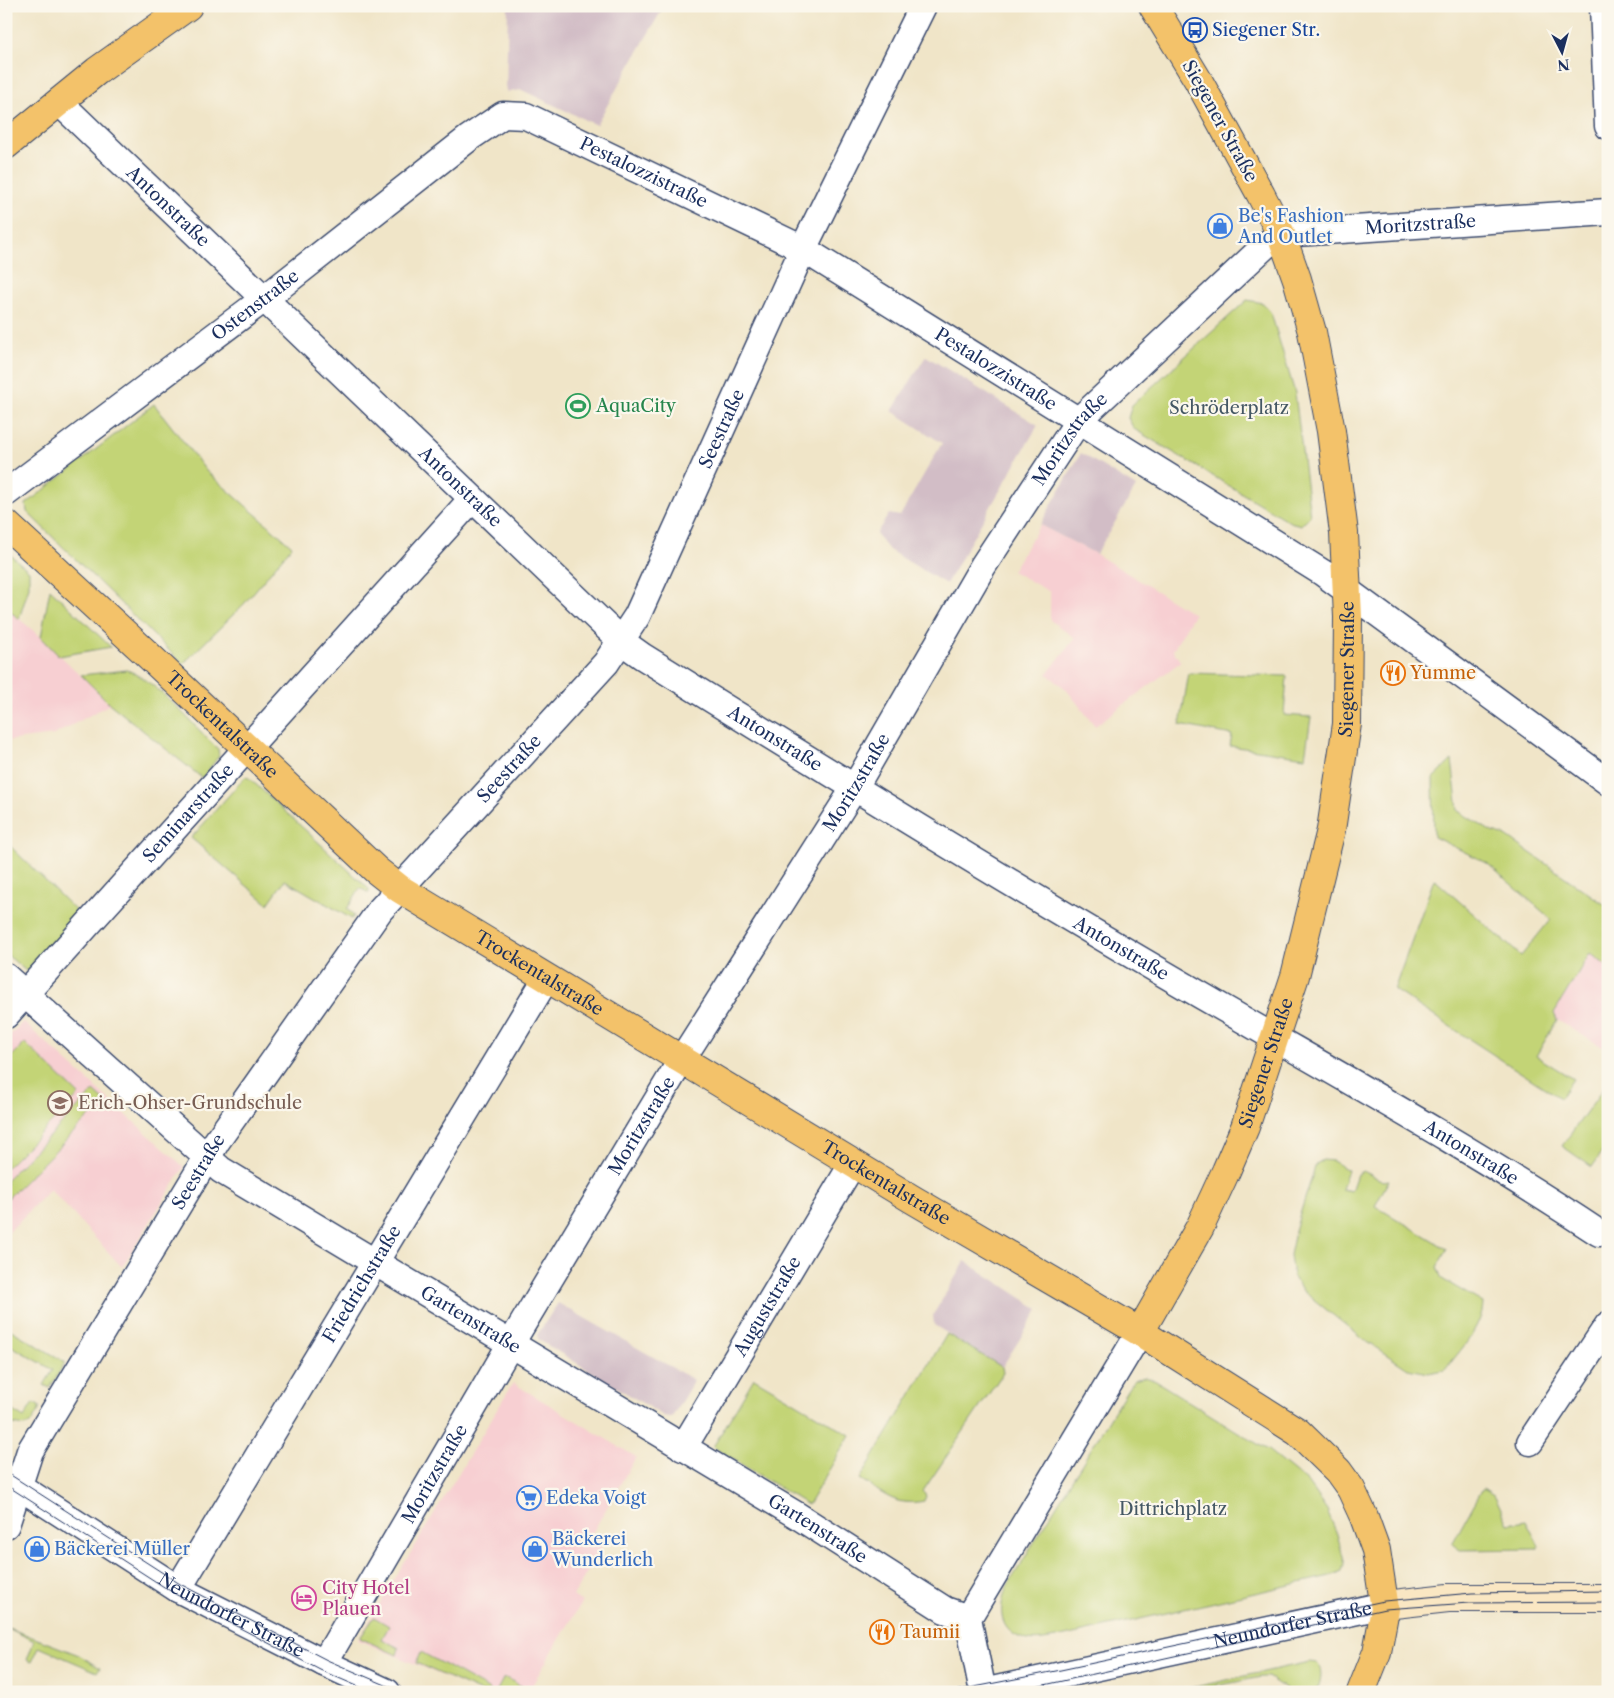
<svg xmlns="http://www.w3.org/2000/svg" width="1614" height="1698" viewBox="0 0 1614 1698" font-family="'Libre Caslon Text',serif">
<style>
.built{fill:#f7cfd2}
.industrial{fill:#d2bdc6}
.green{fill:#c3d476;stroke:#6f826a}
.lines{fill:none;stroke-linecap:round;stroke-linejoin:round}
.street-casing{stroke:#3b4a6e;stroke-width:29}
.secondary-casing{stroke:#3b4a6e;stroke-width:30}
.primary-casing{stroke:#3b4a6e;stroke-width:30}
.street{stroke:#fff;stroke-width:26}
.secondary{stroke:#fae7c3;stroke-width:28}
.primary{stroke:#f3c26a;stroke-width:28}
.tram{stroke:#1b2f5e;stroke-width:1}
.labels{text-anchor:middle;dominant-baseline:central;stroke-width:4.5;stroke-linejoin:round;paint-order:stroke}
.transit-label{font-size:18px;fill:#164399;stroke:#fbf7ec;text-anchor:start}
.street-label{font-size:18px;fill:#1b2f5e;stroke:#fbf7ec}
.shop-label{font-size:18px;fill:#366cbe;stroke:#fbf7ec;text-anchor:start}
.leisure-label{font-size:18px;fill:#27864d;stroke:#fbf7ec;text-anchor:start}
.park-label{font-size:18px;fill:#455864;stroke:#fbf7ec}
.food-label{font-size:18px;fill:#c56008;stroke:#fbf7ec;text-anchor:start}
.education-label{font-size:18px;fill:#785e54;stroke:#fbf7ec;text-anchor:start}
.hotel-label{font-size:18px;fill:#b23c85;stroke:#fbf7ec;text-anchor:start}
</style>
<rect width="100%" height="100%" fill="#fbf7ec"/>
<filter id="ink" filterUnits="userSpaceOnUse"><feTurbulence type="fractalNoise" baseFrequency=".02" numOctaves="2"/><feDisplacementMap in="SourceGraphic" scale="10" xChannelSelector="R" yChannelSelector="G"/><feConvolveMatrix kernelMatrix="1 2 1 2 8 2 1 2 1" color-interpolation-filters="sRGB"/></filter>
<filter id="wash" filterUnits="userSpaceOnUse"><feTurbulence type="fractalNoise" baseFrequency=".0096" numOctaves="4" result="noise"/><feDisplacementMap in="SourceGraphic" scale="20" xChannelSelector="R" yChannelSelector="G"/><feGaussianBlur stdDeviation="1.12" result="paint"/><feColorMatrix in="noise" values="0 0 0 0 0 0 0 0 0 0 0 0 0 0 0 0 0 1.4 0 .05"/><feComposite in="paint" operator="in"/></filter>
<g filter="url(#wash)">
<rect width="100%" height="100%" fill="#f0e5c8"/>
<g class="built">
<polygon points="1040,525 1096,554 1194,614 1173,650 1180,661 1179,663 1095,726 1066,689 1047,674 1075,638 1050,620 1050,592 1012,571"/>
<polygon points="6,608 41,637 110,704 54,735 6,741"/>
<polygon points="1591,953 1608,967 1608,1050 1557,1020 1554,1013"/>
<polygon points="23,1022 184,1167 122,1267 50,1189 6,1235 6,1039"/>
<polygon points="513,1383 636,1457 591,1535 604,1543 573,1596 582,1602 528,1692 481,1692 358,1640"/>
</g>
<g class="industrial">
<polygon points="508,6 664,6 596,125 522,90 506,92"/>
<polygon points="926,356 1038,425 946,584 889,550 876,534 889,514 900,516 942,443 892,411"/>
<polygon points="1081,453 1136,487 1096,554 1040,525"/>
<polygon points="965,1261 1039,1309 1002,1367 934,1325 933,1315"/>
<polygon points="558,1303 694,1380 672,1417 667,1418 539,1340 537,1335"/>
</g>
<g class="green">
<polygon points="1247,300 1263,303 1271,313 1295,393 1310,516 1301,525 1290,522 1134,429 1128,418 1132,405"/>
<polygon points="154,404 207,472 292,546 244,604 183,664 27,512 26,504"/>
<polygon points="6,551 29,571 29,587 19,619 6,608"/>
<polygon points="50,589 111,647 59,656 41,637"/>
<path d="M127,670C156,680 195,727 218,749L219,756L202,778L110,704L81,675Z"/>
<polygon points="1189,673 1287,676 1284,715 1311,717 1305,757 1230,746 1232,735 1180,725"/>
<polygon points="1452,760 1458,811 1492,832 1506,836 1608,907 1608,967 1590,953 1554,1013 1557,1020 1536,1056 1573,1079 1560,1098 1394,990 1434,879 1521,956 1551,919 1487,863 1434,837 1433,778"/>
<polygon points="245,777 249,778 369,889 369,893 360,888 347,909 354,915 352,919 285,880 268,904 191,838"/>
<polygon points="6,842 81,916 30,970 26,971 6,954"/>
<polygon points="25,1043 79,1095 6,1168 6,1062"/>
<polygon points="1608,1082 1608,1144 1592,1167 1562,1146"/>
<polygon points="94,1091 105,1101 6,1200 6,1180"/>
<path d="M1323,1160L1333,1161L1348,1170L1342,1189L1351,1191L1357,1174L1363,1171L1383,1181L1389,1180L1375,1206L1447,1249L1437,1267L1442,1279L1483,1303C1482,1329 1460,1350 1445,1370L1428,1373L1408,1369L1363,1339L1303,1291L1293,1276L1290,1255L1296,1227L1316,1164Z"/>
<polygon points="6,1327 65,1362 50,1388 44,1385 53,1370 6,1343"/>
<path d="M947,1334L1002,1367L1003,1373L923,1491L926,1496L924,1501C895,1507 883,1493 860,1479Z"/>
<path d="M1145,1377L1154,1380L1269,1451L1307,1482L1327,1510L1337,1534L1345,1564L1343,1571L1330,1576L1056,1638C1048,1639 1036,1642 1028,1640C998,1633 997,1609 1008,1585L1127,1390L1134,1380Z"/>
<polygon points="754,1378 850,1435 808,1505 713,1447"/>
<polygon points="33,1403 39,1406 39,1410 30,1424 24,1426 6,1423 6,1407 24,1418"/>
<polygon points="1483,1488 1495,1496 1508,1524 1526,1521 1539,1546 1537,1549 1460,1550 1452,1544"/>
<polygon points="374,1617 389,1626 382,1639 399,1648 397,1655 360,1638"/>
<polygon points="6,1627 79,1655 100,1668 97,1672 39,1647 32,1662 27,1660 34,1641"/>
<polygon points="421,1652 490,1690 490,1692 481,1692 416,1663"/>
<path d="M1309,1662L1317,1663C1324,1672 1320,1682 1317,1692H1290L1268,1677H1261L1186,1692H1172Z"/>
<polygon points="504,1677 529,1690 528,1692 496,1692"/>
</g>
</g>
<g filter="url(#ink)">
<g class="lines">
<defs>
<g id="street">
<polyline points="1603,6 1608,126"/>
<path id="s1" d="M59,102L621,641L642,656C835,776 1027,895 1223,1008C1349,1081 1477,1152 1599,1233"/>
<path id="s2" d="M6,493L264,299L469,138L503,115L526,116L803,249L1323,573L1608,782"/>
<path id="s3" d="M6,977L221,1170L798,1516L945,1610L968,1618"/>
<path id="s4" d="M6,1015L472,499"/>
<path id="s5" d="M1140,1332L968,1618L983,1692L1385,1605"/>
<polyline points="1530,1442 1608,1325"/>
<path id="s6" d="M683,1448L853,1163"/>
<path id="s7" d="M6,1478L178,1589L324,1663L387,1692"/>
<path id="s8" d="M6,1525L30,1451L217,1141L380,910L606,663L637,616L803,249L923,6"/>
<path id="s9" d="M178,1589L546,979"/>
<path id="s10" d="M324,1663L510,1345L682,1059L855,787L983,566L1079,420L1267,244L1281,234L1608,212"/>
</g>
<polyline id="secondary" points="1385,1605 1448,1598 1608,1598"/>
<g id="primary">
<polyline points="6,145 97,71 188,6"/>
<path id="s11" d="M6,524L147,654L376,870L400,889L912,1199L1140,1332L1298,1432L1338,1471L1351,1489L1364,1517L1376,1550L1385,1609L1377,1652L1361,1692"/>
<path id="s12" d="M1140,1332L1200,1227L1226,1171L1245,1127L1295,976L1331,830L1347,724L1348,617L1344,533L1331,431L1312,332L1297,279L1281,234L1261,195L1198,80L1153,6"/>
</g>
</defs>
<use href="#street" class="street-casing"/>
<use href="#secondary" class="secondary-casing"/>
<use href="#primary" class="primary-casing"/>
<use href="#street" class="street"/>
<use href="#secondary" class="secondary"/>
<use href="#primary" class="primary"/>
<g class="tram">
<polyline points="6,1472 180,1584 327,1660 402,1692"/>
<polyline points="6,1485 175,1594 320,1670 371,1692"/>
<polyline points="949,1692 1056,1671 1384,1601 1472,1593 1608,1591"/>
<polyline points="1013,1692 1385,1609 1469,1603 1608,1602"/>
</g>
</g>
</g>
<defs>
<symbol id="bus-ring" viewBox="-11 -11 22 22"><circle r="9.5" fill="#fbf7ec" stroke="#1a4fb4" stroke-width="1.5"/><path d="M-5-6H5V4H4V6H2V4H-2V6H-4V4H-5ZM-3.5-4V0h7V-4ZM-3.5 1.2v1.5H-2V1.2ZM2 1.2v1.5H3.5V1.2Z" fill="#1a4fb4"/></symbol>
<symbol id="shop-ring" viewBox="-11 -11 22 22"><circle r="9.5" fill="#fbf7ec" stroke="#3f7fe0" stroke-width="1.5"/><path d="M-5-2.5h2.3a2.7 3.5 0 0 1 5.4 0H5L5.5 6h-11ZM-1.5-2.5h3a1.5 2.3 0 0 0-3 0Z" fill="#3f7fe0"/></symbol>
<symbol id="stadium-ring" viewBox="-11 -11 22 22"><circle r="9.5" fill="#fbf7ec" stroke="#2e9e5b" stroke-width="1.5"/><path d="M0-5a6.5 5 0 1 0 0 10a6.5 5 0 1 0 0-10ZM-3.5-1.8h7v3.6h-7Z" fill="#2e9e5b"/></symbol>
<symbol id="restaurant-ring" viewBox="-11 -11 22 22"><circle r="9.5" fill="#fbf7ec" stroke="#e8710a" stroke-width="1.5"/><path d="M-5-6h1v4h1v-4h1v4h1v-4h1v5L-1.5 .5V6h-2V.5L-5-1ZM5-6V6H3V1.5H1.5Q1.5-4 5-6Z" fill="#e8710a"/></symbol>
<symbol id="school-ring" viewBox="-11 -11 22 22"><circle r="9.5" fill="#fbf7ec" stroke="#8d6e63" stroke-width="1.5"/><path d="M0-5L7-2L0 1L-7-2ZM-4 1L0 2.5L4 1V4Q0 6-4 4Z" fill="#8d6e63"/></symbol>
<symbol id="supermarket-ring" viewBox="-11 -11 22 22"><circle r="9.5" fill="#fbf7ec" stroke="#3f7fe0" stroke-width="1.5"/><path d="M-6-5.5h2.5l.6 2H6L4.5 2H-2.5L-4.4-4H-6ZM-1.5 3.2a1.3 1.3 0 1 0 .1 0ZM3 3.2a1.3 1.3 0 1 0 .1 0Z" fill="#3f7fe0"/></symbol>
<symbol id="hotel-ring" viewBox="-11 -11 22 22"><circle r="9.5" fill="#fbf7ec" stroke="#d1479c" stroke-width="1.5"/><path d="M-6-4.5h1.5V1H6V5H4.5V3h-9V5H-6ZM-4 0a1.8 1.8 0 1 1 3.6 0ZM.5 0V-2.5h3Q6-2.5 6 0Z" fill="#d1479c"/></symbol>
</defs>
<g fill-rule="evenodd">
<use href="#bus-ring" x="1181" y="16" width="28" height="28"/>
<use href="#shop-ring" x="1206" y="212" width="28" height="28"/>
<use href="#stadium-ring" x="564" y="392" width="28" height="28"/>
<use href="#restaurant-ring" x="1379" y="659" width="28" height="28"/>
<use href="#school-ring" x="46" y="1089" width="28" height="28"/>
<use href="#supermarket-ring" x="515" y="1484" width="28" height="28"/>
<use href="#shop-ring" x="23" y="1535" width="28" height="28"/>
<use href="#shop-ring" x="521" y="1535" width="28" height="28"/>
<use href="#hotel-ring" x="290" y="1584" width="28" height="28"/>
<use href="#restaurant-ring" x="868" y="1618" width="28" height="28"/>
</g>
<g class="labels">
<g class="transit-label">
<text x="1212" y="30">Siegener Str.</text>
</g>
<g class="street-label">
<text transform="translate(1220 121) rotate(61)">Siegener Straße</text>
<text stroke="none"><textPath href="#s2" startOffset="778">Pestalozzistraße</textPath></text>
<text stroke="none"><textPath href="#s1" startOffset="151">Antonstraße</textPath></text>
<text stroke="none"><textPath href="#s10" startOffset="1869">Moritzstraße</textPath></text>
<text stroke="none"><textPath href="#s2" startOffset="312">Ostenstraße</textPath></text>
<text stroke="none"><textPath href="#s2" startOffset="1182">Pestalozzistraße</textPath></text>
<text stroke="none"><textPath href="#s8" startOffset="1319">Seestraße</textPath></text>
<text stroke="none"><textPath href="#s10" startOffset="1434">Moritzstraße</textPath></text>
<text stroke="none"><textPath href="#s1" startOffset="556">Antonstraße</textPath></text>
<text stroke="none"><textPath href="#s12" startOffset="702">Siegener Straße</textPath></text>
<text stroke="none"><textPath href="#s11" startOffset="295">Trockentalstraße</textPath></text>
<text stroke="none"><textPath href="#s1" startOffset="961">Antonstraße</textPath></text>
<text stroke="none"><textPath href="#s8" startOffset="914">Seestraße</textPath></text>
<text stroke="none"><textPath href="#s10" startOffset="1029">Moritzstraße</textPath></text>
<text stroke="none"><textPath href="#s4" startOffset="272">Seminarstraße</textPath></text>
<text stroke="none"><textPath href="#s1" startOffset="1366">Antonstraße</textPath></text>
<text stroke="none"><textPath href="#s11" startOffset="700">Trockentalstraße</textPath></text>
<text stroke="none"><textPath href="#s12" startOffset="298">Siegener Straße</textPath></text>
<text stroke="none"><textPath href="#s10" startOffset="624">Moritzstraße</textPath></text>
<text stroke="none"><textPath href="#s1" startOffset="1771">Antonstraße</textPath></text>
<text stroke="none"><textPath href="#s8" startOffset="404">Seestraße</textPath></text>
<text stroke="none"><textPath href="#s11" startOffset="1105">Trockentalstraße</textPath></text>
<text stroke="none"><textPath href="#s9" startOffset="356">Friedrichstraße</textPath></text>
<text stroke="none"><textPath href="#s6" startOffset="165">Auguststraße</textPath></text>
<text stroke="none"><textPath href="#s3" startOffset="580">Gartenstraße</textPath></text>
<text stroke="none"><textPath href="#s10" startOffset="219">Moritzstraße</textPath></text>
<text stroke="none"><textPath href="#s3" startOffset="985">Gartenstraße</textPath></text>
<text stroke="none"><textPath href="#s7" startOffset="264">Neundorfer Straße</textPath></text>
<text stroke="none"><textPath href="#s5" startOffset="726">Neundorfer Straße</textPath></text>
</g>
<g class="shop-label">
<text x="1238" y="216">Be's Fashion<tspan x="1238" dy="21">And Outlet</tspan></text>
<text x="546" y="1498">Edeka Voigt</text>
<text x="552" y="1539">Bäckerei<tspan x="552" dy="21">Wunderlich</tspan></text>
<text x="54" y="1549">Bäckerei Müller</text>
</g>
<g class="leisure-label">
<text x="596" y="406">AquaCity</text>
</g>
<g class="park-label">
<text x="1229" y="408">Schröderplatz</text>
<text x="1173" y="1509">Dittrichplatz</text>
</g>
<g class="food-label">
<text x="1410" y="673">Yumme</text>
<text x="900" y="1632">Taumii</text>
</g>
<g class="education-label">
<text x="78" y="1103">Erich-Ohser-Grundschule</text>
</g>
<g class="hotel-label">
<text x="322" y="1588">City Hotel<tspan x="322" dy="21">Plauen</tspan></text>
</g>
</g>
<rect width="1614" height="1698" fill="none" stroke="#fbf7ec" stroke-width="25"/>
<g transform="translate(1562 52) rotate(174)" stroke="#fbf7ec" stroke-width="4" paint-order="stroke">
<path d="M0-4L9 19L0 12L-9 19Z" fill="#1b2f5e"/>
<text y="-8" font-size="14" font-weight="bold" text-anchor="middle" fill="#1b2f5e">N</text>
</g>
</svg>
